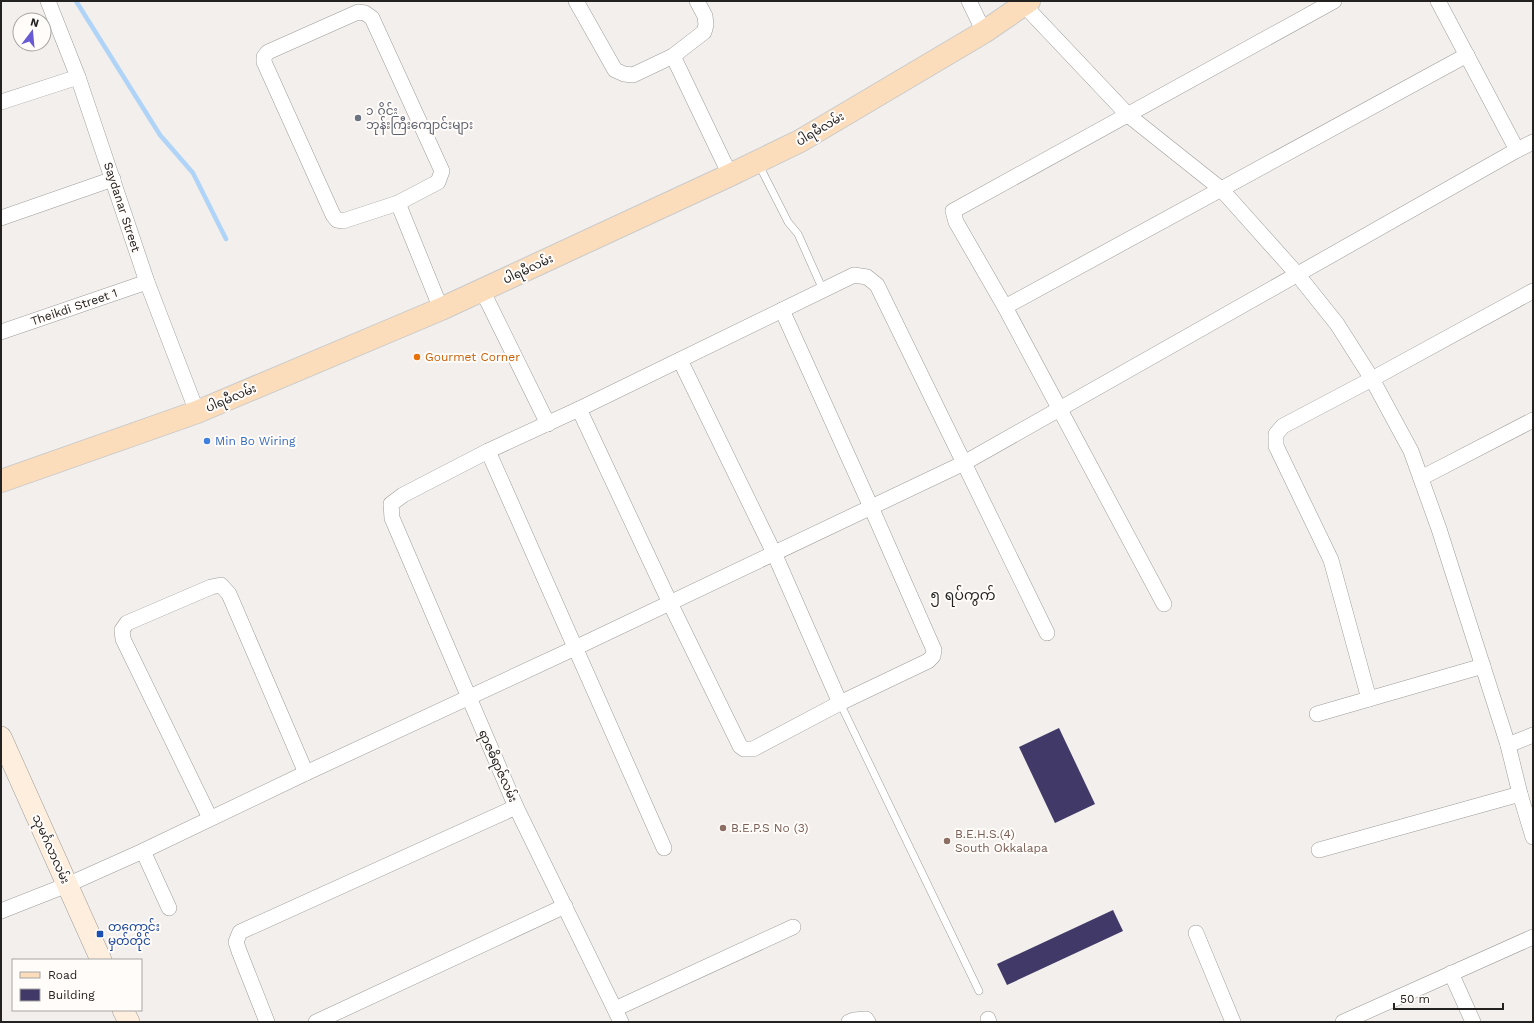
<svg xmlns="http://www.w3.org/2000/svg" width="1534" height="1023" viewBox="0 0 1534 1023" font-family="'Work Sans','Noto Sans Myanmar',sans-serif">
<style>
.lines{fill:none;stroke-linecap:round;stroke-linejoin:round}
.stream{stroke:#afd4f7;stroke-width:4.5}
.building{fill:#413967}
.service-casing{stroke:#9e9c99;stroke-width:8}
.minor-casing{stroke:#9e9c99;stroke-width:16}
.secondary-casing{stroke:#9e9c99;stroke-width:22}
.primary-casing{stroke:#cacaca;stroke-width:24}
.service{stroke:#fff;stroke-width:7}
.minor{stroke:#fff;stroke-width:15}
.secondary{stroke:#fdeede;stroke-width:21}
.primary{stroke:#fbddbc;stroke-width:22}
.worship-dot{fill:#6b7280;stroke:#fffcfa;stroke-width:1.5}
.food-dot{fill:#e8710a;stroke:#fffcfa;stroke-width:1.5}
.shop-dot{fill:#3f7fe0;stroke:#fffcfa;stroke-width:1.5}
.education-dot{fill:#8d6e63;stroke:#fffcfa;stroke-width:1.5}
.transit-dot{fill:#1a4fb4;stroke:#fffcfa;stroke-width:1.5}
.labels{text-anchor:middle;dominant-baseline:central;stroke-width:4;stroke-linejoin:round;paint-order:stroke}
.worship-label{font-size:12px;fill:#5b616d;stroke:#fffcfa;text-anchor:start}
.street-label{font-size:12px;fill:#232221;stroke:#fffcfa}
.food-label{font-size:12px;fill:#c56008;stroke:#fffcfa;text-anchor:start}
.shop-label{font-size:12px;fill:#366cbe;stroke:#fffcfa;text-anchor:start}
.education-label{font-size:12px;fill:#785e54;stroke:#fffcfa;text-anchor:start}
.transit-label{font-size:12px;fill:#164399;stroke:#fffcfa;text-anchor:start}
.quarter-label{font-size:14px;fill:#232221;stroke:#fffcfa}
</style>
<rect width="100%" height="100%" fill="#f2efec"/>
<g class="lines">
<polyline class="stream" points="76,1 160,135 193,173 226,239"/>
</g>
<g class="building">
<polygon points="1059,728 1095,804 1055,823 1019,747"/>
<polygon points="1113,910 1123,931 1007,985 997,964"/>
</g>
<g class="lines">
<defs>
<g id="service">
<polyline points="758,163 788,222 798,234 823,290"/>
<polyline points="840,703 979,991"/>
</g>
<g id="minor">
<polyline points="48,1 78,77 147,282 197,412"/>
<polyline points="576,1 615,70 624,74 633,75 673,56 704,32 706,25 705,16 697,1"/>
<polyline points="969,1 984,32"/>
<polyline points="1438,1 1517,150"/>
<polyline points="1024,5 1128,115 1221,189 1297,274 1337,324 1372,379 1411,451 1439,529 1508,745 1520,794 1533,837"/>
<polygon points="358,12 365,13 372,18 442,171 438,182 398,203 343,221 337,220 333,215 264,62 264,57 268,52"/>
<polyline points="673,56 730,175"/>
<polyline points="1,102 78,77"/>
<polyline points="398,203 441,309"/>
<polyline points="1,218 113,179"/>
<polyline points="482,290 548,424"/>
<polyline points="1005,307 1467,55"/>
<polyline points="1,332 147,282"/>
<polyline points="680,360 774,553 840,703"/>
<polyline points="579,409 670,603 740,746 744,749 753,749 840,703 928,661 933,656 934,650 871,507 782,310"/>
<polyline points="488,451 664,848"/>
<polyline points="1421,478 1533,420"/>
<polyline points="1164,604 1005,307 956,222 953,211 1334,1"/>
<polyline points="1369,699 1331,560 1276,446 1276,434 1283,426 1372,379 1533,291"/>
<polyline points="1317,714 1483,666"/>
<polyline points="1508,745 1533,735"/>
<polyline points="210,818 123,639 122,630 127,623 211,587 221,585 229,594 306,773"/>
<polyline points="1319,850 1520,794"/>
<polyline points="143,851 169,908"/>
<polyline points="1,911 67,885 143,851 306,773 575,648 964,463 1517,150 1533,142"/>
<polyline points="1196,933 1233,1022"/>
<polyline points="1451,973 1473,1022"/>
<polyline points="615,1009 793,927"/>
<polyline points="988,1019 989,1022"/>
<polyline points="267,1022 239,951 236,942 240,932 516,807"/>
<polyline points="316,1022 565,906"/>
<polyline points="621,1022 516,807 392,518 391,504 403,495 488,451 579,409 854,275 867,277 877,285 1047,633"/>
<polyline points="849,1022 854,1020 866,1019 868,1022"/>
<polyline points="1343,1022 1533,937"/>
</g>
<g id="secondary">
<polyline points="1,737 101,960"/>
<polyline points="123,1010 129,1022"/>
</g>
<polyline id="primary" points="1,481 197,412 441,309 730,175 800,141 984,32 1029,1"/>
</defs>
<use href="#service" class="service-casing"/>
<use href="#minor" class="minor-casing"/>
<use href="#secondary" class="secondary-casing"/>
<use href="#primary" class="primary-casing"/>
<use href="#service" class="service"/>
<use href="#minor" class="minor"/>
<use href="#secondary" class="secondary"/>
<use href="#primary" class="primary"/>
</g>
<circle class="worship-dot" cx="358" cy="118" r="4"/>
<circle class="food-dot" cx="417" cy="357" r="4"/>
<circle class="shop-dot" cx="207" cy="441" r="4"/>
<g class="education-dot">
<circle cx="723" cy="828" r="4"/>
<circle cx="947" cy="841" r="4"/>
</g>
<rect class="transit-dot" x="96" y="930" width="8" height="8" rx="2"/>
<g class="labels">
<g class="worship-label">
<text x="366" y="111">၁ ဝိုင်း<tspan x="366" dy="14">ဘုန်းကြီးကျောင်းများ</tspan></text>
</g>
<g class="street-label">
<text transform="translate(820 129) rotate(-31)">ပါရမီလမ်း</text>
<text transform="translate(122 207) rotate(72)">Saydanar Street</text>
<text transform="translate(528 269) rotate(-25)">ပါရမီလမ်း</text>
<text transform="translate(74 307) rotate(-19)">Theikdi Street 1</text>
<text transform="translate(231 398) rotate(-23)">ပါရမီလမ်း</text>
<text transform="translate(498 766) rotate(66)">ရာဇဓိရာဇ်လမ်း</text>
<text transform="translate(51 849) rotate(66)">သုမင်္ဂလာလမ်း</text>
</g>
<g class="food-label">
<text x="425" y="357">Gourmet Corner</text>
</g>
<g class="shop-label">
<text x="215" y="441">Min Bo Wiring</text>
</g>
<g class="education-label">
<text x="731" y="828">B.E.P.S No (3)</text>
<text x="955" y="834">B.E.H.S.(4)<tspan x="955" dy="14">South Okkalapa</tspan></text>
</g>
<g class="transit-label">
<text x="108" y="927">တကောင်း<tspan x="108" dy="14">မှတ်တိုင်</tspan></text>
</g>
<g class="quarter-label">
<text x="963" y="595">၅ ရပ်ကွက်</text>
</g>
</g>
<rect width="1534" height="1023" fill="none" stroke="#232221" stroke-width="4"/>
<rect x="12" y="959" width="130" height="52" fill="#fffcfa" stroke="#a7a5a3"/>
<rect x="20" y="972" width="20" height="6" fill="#fbddbc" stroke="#a7a5a3"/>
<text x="48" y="979" font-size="12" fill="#232221">Road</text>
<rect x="20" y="989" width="20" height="12" fill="#413967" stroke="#a7a5a3"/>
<text x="48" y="999" font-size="12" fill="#232221">Building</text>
<g transform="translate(32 32) rotate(16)"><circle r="19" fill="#fffcfa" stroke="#a7a5a3"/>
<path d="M0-3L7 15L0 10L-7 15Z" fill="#675ad3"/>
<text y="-6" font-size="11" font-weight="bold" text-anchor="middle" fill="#232221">N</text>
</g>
<path d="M1394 1003v6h109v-6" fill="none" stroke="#232221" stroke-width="2"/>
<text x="1400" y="1003" font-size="12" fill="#232221" stroke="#fffcfa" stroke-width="3" paint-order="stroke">50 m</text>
</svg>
